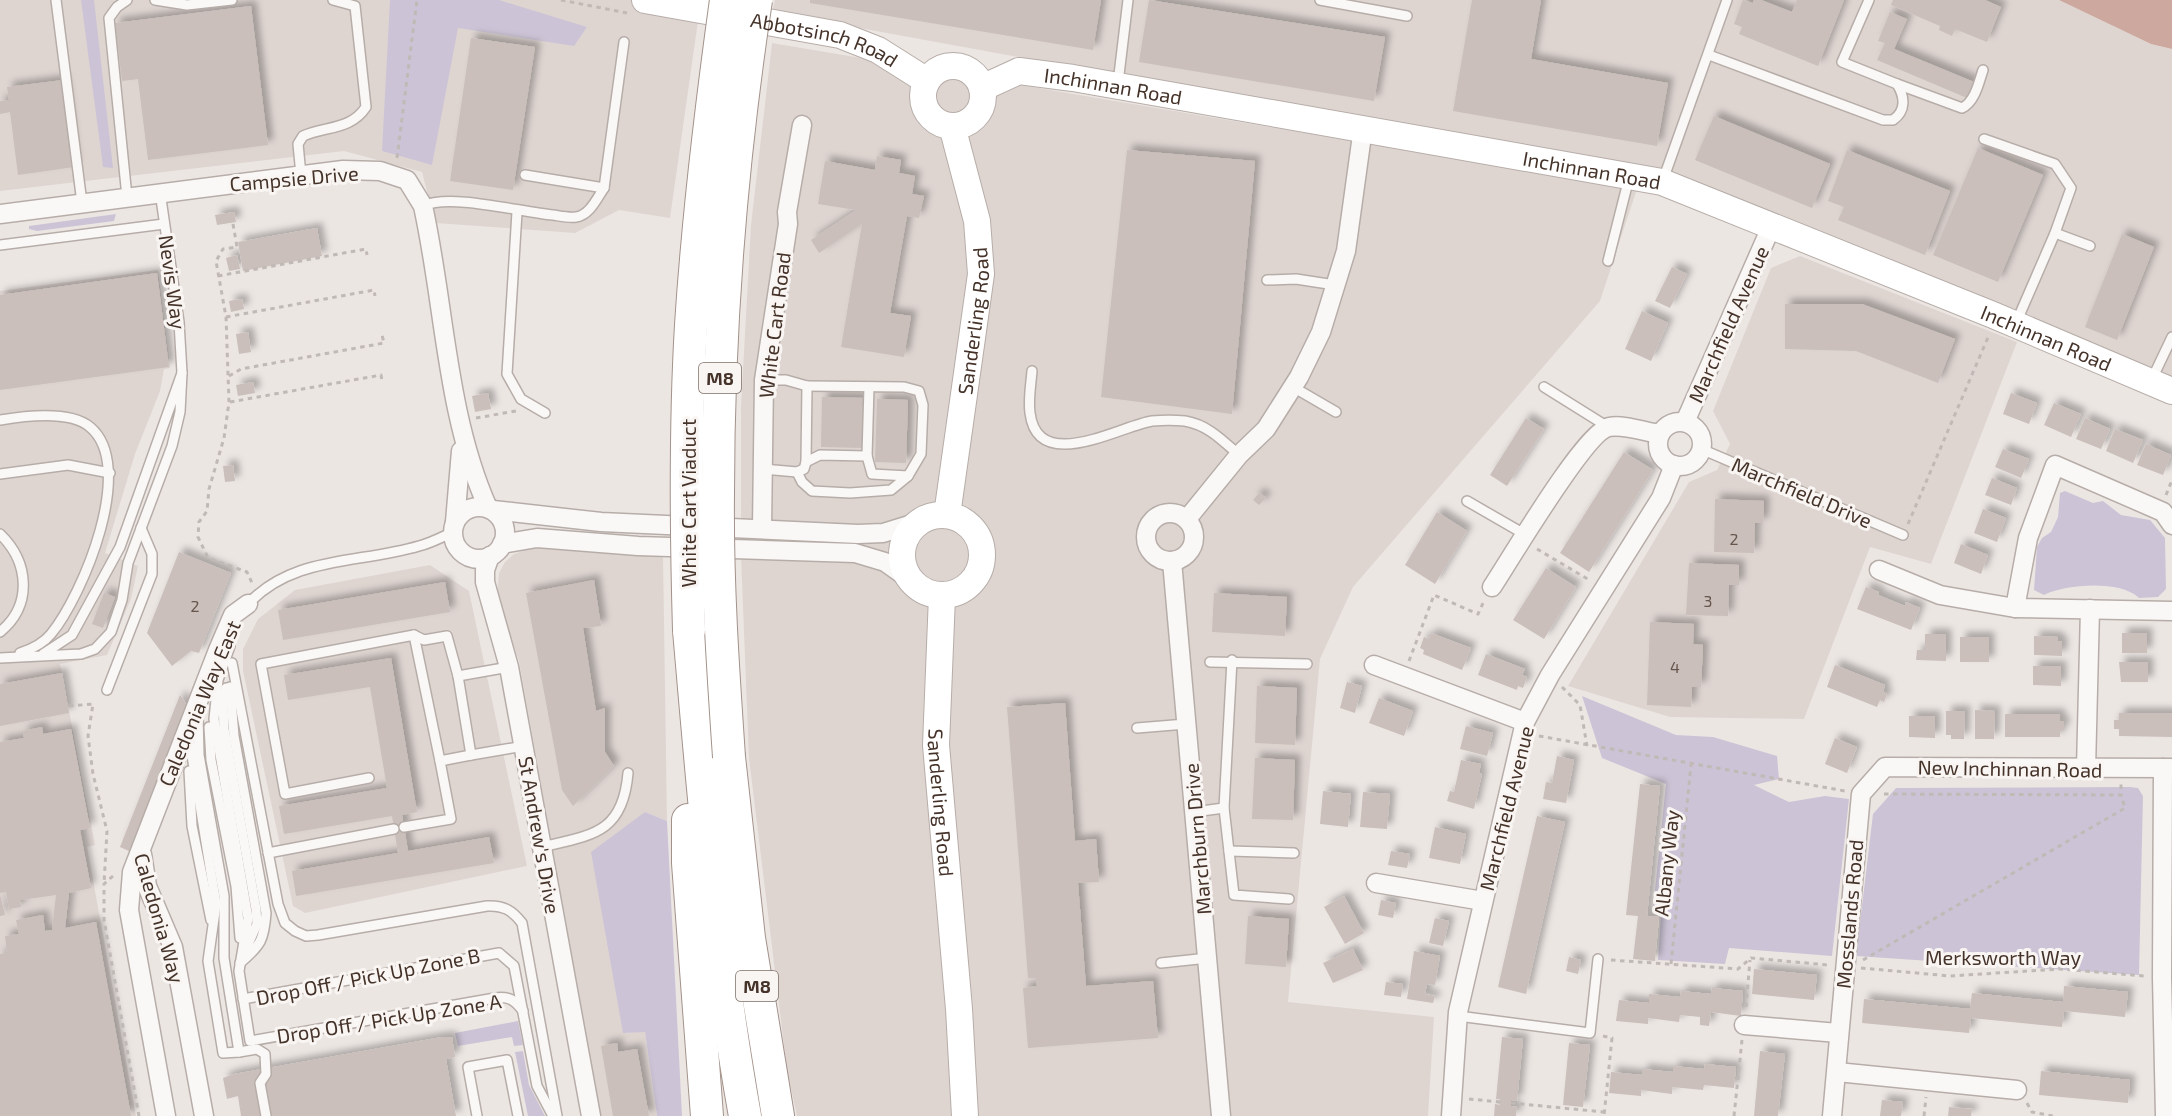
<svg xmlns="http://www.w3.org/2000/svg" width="2172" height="1116" viewBox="0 0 2172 1116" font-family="'Exo 2',sans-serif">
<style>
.built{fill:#ded5d1}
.green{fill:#ccc4d6}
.water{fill:#cca89e}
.building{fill:#cabfba;filter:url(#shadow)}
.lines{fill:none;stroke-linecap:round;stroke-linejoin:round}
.lane-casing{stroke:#b7ada8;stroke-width:12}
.street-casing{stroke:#b7ada8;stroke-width:21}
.secondary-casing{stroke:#b7ada8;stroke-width:28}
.highway-casing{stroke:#a3928a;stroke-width:34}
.path{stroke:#c0b9b5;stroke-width:3;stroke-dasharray:4.5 4.5;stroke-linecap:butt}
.lane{stroke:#faf8f7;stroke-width:9}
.street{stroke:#faf8f7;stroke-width:18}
.secondary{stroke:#fff;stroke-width:26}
.highway{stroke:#fff;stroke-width:32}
.highway-bridge-casing{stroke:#a3928a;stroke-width:34;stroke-linecap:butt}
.highway-bridge{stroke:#fff;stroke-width:32}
.labels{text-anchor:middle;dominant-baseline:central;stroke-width:6;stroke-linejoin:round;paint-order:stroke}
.number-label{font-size:16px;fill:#66564e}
.shield{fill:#f9f5f3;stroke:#7b6d66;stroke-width:1.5}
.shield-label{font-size:18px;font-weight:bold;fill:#45332a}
.street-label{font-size:20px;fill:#45332a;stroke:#f9f5f3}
</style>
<defs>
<filter id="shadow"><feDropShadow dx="5.5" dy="-5.5" stdDeviation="3" flood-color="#0004"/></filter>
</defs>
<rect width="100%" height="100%" fill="#ece6e3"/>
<g class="built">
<polygon points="0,0 701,0 670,218 619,210 575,233 435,223 422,172 344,151 0,191"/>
<polygon points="775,0 2059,0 2151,44 2172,49 2172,379 1670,176 772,12"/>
<polygon points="772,43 1637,189 1600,301 1353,587 1320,659 1288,1002 1434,1017 1428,1116 797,1116 787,1070 749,758 741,557 741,406 751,225"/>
<polygon points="1800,256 2017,342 1931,564 1870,547 1804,719 1670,717 1568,686 1689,482 1717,470 1730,444 1713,411 1771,268"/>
<polygon points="158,270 170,368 164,369 160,391 135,454 105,553 138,566 131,599 107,655 60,664 95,845 87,847 136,1116 0,1116 0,291"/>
<polygon points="533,547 663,554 667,821 645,812 623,1033 645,1031 657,1116 600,1116 519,661 497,597 499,573 505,562 514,554"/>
<polygon points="430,565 469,591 527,866 305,913 293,906 243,671 243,649 258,619 295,590"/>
</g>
<g class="green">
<polygon points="81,0 94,0 113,168 103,167"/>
<polygon points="390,0 499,0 587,27 574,46 458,28 432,165 382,151"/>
<polygon points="116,214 114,221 37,231 29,229 29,226"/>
<path d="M2065,491L2093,503L2103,501L2121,515L2150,520L2165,538L2166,589L2158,597L2139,598C2120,580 2067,584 2044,595L2034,590L2037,547L2042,538L2051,532L2058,517L2060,493Z"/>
<polygon points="1582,696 1676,735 1713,737 1777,756 1779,779 1754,785 1789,802 1825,796 1849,799 1832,956 1729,948 1725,964 1658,960 1661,915 1653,910 1666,784 1602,758"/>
<polygon points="2130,787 2138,788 2143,796 2139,975 1856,956 1873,814 1896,788"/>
<polygon points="645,812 667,821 682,1116 657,1116 645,1032 623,1033 591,852"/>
<polygon points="518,1021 523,1045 514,1046 512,1037 458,1046 455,1033"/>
<polygon points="523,1051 529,1085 545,1116 528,1116 515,1052"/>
</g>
<polygon class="water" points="2059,0 2172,0 2172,49 2151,44"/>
<g class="building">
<polygon points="810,0 1101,0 1093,50 810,3"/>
<polygon points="1149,0 1385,37 1374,101 1139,62"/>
<polygon points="1472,0 1541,0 1531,59 1668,83 1657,146 1453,111"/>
<polygon points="1743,0 1753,3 1754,0 1761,0 1792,12 1797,0 1844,0 1818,66 1739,34 1742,27 1734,24"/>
<polygon points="1893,0 1985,0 2001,7 1987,42 1955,29 1952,36 1939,30 1940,26 1891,5"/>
<polygon points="251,6 268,145 148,160 138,79 122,81 115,23"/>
<polygon points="1890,12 1907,19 1894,49 1974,82 1967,98 1877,60 1885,43 1878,41"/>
<polygon points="471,38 535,47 513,190 450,181"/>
<polygon points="63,80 74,167 18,175 10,112 0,114 0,101 9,100 7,87"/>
<polygon points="1714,116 1830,164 1812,208 1695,160"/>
<polygon points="1978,148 2043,175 1998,282 1933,255"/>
<polygon points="1127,150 1255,161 1232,414 1101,397"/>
<polygon points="1847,150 1950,191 1925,255 1838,220 1844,207 1828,201"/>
<polygon points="877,156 901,160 899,173 915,176 912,194 924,196 919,218 907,216 890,313 911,316 904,357 841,347 862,224 819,253 811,240 856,210 818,204 825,161 875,170"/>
<polygon points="234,212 236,222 217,225 215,215"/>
<polygon points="317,228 322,256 243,271 238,242"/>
<polygon points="2122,234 2154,247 2117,340 2085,327"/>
<polygon points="237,255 240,269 229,271 226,258"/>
<polygon points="1672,267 1687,274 1670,308 1655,301"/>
<polygon points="157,273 169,367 0,390 0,295"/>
<polygon points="242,299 244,309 231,312 229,301"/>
<polygon points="1785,304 1862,304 1955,339 1938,383 1856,351 1785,349"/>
<polygon points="1642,311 1668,323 1651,361 1625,349"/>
<polygon points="248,332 251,352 239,354 236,334"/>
<polygon points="253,382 255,393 238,396 236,385"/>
<polygon points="488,393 491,409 475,412 472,396"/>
<polygon points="2011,393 2037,403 2029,424 2003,414"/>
<polygon points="822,397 864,398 864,448 821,447"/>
<polygon points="877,399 908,400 906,463 875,462"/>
<polygon points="2054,403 2081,414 2071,437 2044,425"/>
<polygon points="1526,418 1544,429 1507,486 1490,475"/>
<polygon points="2085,418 2110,429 2101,449 2076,439"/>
<polygon points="2115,429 2143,440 2133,463 2106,451"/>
<polygon points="2146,444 2171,455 2163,475 2137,465"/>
<polygon points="2003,449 2029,459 2021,478 1995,467"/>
<polygon points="1624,452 1653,470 1589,572 1560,553"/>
<polygon points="233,465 235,481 225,482 223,466"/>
<polygon points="1992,478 2017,488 2011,505 1985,495"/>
<polygon points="1259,493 1266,498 1259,505 1253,500"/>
<polygon points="1715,499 1764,501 1763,523 1755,523 1754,553 1714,552"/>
<polygon points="1983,509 2006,518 1997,542 1974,533"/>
<polygon points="1437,512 1467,531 1435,584 1405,565"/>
<polygon points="1961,544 1988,555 1981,574 1954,563"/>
<polygon points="179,552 231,573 199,653 191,651 172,666 147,633"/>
<polygon points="1689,563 1739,565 1739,585 1729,585 1728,616 1686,615"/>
<polygon points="1546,568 1576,587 1544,639 1513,620"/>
<polygon points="594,580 601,626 583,628 596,711 605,708 605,752 614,766 573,806 562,790 526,593"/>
<polygon points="445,582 450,612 283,640 278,610"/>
<polygon points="1866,587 1879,592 1878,595 1905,606 1906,602 1920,608 1911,630 1857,609"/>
<polygon points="104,593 115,597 103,628 92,624"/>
<polygon points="1214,593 1287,597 1285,636 1212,632"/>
<polygon points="1650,622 1694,624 1693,644 1703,645 1701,687 1692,687 1691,707 1647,705"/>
<polygon points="1431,633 1471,648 1462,670 1423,654 1424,650 1420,648 1424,637 1429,639"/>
<rect x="2122" y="633" width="25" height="20"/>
<polygon points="1925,634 1946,634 1946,661 1916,660 1917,650 1925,650"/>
<polygon points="2034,636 2058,637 2058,641 2062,641 2062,656 2034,655"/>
<rect x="1960" y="637" width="29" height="25"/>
<polygon points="1486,654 1525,669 1522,675 1527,677 1523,688 1518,686 1517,690 1478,675"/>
<polygon points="391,658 417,812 402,815 408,851 489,837 494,863 296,896 292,871 398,853 392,816 284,834 279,806 387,788 370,687 288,700 284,675"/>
<polygon points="2119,662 2148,662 2148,682 2121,682"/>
<polygon points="1835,665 1885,685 1883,692 1887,694 1884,702 1880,700 1877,707 1827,687"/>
<polygon points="2033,666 2061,666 2061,686 2033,685"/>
<polygon points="62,673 69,713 0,726 0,684"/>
<polygon points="1347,682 1362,686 1355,713 1340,708"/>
<polygon points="1257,686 1297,688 1295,745 1255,743"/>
<polygon points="180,695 188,706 131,852 120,847"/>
<polygon points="1379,698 1413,711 1404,736 1369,723"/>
<polygon points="1065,703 1075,841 1096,839 1099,882 1078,883 1086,986 1153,981 1158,1038 1028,1048 1023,988 1037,986 1036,978 1028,978 1007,707"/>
<polygon points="1975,710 1995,711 1994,739 1975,739"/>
<polygon points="1946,711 1965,711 1964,739 1951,739 1951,735 1946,735"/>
<polygon points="2119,713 2172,713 2172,737 2119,736 2119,729 2114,729 2114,720 2119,720"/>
<polygon points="2005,714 2060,714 2060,721 2064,721 2064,730 2060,730 2060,737 2005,737"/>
<polygon points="1909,716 1935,716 1935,738 1909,737"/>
<polygon points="1466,726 1493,733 1487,756 1460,749"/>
<polygon points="42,727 43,734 71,729 90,828 80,830 91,888 69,893 65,928 96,922 131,1116 0,1116 0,954 7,953 5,936 19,934 16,920 43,915 45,931 52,930 56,895 20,900 21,907 9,909 6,892 0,893 0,742 24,738 23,731"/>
<polygon points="1835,738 1857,747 1847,773 1825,764"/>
<polygon points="1557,756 1574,760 1566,803 1543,799 1546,782 1552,783"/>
<polygon points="1255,758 1295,760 1293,820 1252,819"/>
<polygon points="1461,760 1481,764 1479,773 1482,774 1474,809 1447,801 1450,791 1454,792"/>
<polygon points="1640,784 1660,786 1647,916 1659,917 1655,961 1633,959 1638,916 1626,915"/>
<polygon points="1323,791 1351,794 1348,827 1320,824"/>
<polygon points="1363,792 1390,794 1387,829 1360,827"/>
<polygon points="1537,816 1565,822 1526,994 1498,987"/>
<polygon points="1435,827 1466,834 1460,864 1429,858"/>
<polygon points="1391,851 1410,854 1407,868 1388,865"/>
<polygon points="0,895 5,915 0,916"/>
<polygon points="1344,896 1364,933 1345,944 1324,907"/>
<polygon points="1381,900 1396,903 1393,918 1378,915"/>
<polygon points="1248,916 1289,919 1286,967 1245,964"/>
<polygon points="1435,918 1449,921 1443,946 1429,943"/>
<polygon points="1353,949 1363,970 1333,983 1323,963"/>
<polygon points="1414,951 1440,956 1435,985 1427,984 1425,994 1435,996 1433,1003 1407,999"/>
<polygon points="1569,957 1581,960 1578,974 1566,971"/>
<polygon points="1754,969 1817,975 1814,1000 1752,994"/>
<polygon points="1386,982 1403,984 1401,997 1384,995"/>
<polygon points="2064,986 2128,992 2125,1017 2064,1011 2062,1027 1971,1018 1969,1033 1862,1023 1864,999 1970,1009 1972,993 2063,1002"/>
<polygon points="1712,988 1743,991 1741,1016 1711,1012 1709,1026 1700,1025 1700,1017 1680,1015 1679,1022 1648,1018 1648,1024 1616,1021 1619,1000 1649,1003 1649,994 1680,997 1681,991 1711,994"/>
<polygon points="442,1037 452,1037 455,1057 446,1059 456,1116 241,1116 238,1096 227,1099 223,1078 234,1074"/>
<polygon points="1502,1037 1523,1039 1517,1101 1511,1100 1511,1106 1517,1107 1516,1116 1494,1116 1495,1104 1500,1105 1500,1099 1496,1099"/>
<polygon points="617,1043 618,1052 637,1049 649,1116 613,1116 601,1046"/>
<polygon points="1569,1043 1590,1045 1583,1107 1563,1105"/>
<polygon points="1760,1051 1785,1054 1778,1116 1754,1116"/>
<polygon points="1705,1064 1736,1067 1734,1088 1704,1085 1703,1090 1672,1087 1672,1094 1641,1090 1641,1096 1609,1093 1611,1072 1642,1075 1642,1069 1673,1072 1673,1066 1704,1069"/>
<polygon points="2041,1071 2130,1080 2128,1103 2039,1095"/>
<polygon points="1882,1100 1903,1102 1901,1116 1880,1116"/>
<polygon points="1949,1107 1972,1109 1971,1116 1948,1116"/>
</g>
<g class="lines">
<defs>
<g id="lane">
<polyline points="56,0 82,203"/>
<polyline points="127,0 117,7 109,18 127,197"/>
<polyline points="155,0 187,5 232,0"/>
<polyline points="1320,0 1407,16"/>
<path d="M1709,55L1883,120H1893C1906,111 1905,97 1897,84L1842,62L1869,0"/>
<polyline points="1118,83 1128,0"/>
<path d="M1897,84L1962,108C1975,102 1979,82 1983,70"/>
<polyline points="1984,139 2055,164 2071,188 2055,233 2016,323"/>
<path d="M301,175L298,144L303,136C326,126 351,130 366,107L355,6L333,0"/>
<polyline points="525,175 604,188"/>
<polyline points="1663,180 1727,0"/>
<polyline points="160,192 179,322 182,373"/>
<path d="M423,206C450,193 520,212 553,215C560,216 569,218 576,217C590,215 597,198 604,188L624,42"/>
<polyline points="517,212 507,374 521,399 545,413"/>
<polyline points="2055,233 2090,246"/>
<polyline points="0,245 164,224"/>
<polyline points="1608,261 1629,178"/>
<polyline points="1267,280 1296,279 1335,285"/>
<path d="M1032,371C1031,384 1028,400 1030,413C1038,475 1120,426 1152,421C1163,420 1175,420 1185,421C1208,425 1222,440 1239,455"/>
<polyline points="2152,379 2172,337"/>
<polyline points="1293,387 1336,412"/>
<polyline points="1544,387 1608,427"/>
<path d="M0,420C24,416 70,410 90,427C137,466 83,595 51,634C43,644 32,649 20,653"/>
<polyline points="1701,449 1903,535"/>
<polyline points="867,456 869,387"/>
<polyline points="806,462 820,455 867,456 872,474 908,476 921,454 923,405 919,391 904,387 807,386"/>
<polyline points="763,469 797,472 804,469 806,462 807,386 786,380 764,380"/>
<polyline points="797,472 802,482 812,491 850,493 891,490 908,476"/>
<polyline points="0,474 68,465 110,473"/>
<polyline points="1467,501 1526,535"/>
<path d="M0,534C29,562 33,605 0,632"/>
<path d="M247,605C293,555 359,564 419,546C431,543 442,537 453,532"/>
<polyline points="414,635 424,640 447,636 458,676"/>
<path d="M230,646L218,680L214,719L248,918L239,971L250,1041L495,998C509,996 515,1000 523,1011"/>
<polyline points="0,658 81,654 95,649 111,632 122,600 128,563 172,446 180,412 182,373 120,547 72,635 43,654"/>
<polyline points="1232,660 1224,808 1234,895 1289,899"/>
<polyline points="1210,662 1307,664"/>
<path d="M232,663L278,904L285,923L295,931L306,936L318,935L487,906C503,905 512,910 522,923L557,1116"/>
<polyline points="509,667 458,676 471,755 524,746"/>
<path d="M230,687L234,736L266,913C264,940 261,945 240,963"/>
<polyline points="226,688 223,701 224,729 256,909 257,924 245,951"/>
<polyline points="107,690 152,574 152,554 141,528"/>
<polyline points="198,715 199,755 224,896 224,958 239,1052 257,1049 265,1054 266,1074 260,1083 266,1116"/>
<polyline points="209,727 211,760 236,886 240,938"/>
<polyline points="1137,728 1186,724"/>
<polyline points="189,737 216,904 208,961 223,1053 239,1052"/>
<polyline points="189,771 192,826 211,920"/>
<polyline points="369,778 285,794 261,664 414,635 440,761"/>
<polyline points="1194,812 1224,808"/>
<polyline points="404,827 451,819 440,761 471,755"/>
<path d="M542,847C593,835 623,833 628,773"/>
<polyline points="1229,851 1294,853"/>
<polyline points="268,853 394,829"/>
<polyline points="1161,963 1208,958"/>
<polyline points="243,999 499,953 514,966 537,1086 553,1116"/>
<polyline points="1458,1016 1590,1033 1598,959"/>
<polyline points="477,1116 468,1067 507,1060 518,1116"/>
</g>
<g id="street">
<path d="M0,214L343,170L380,171L407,180L423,206C445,306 446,414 488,508"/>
<polyline points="1685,422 1772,225"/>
<circle cx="1680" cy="444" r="22"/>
<circle cx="479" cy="533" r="26"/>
<polyline points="493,510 601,522 858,534 883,533 922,521"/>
<circle cx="1170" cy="537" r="24"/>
<polyline points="1187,519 1239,455 1266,429 1299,377 1321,332 1346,251 1363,128"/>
<polyline points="455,522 461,451"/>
<polyline points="2172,525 2163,512 2055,465 2028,538 2015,608 2172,611"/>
<polyline points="762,528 764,380 788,224 787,212 802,125"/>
<polyline points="502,544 537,538 638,546 855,553 885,562 909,579"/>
<polyline points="490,556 485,570 485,582 509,667 591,1116"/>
<polyline points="1172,561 1221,1116"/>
<polyline points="1879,570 1940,595 2015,608"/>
<path d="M1492,587C1510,560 1585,432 1609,427C1624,424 1645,432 1660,434"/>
<polyline points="1374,665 1525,722"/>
<polyline points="2163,768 2162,977 2165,1116"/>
<polyline points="2086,769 2090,609"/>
<polyline points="142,854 147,886 173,947 204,1116"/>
<polyline points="1376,883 1483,901"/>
<polyline points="1744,1025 1838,1033"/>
<polyline points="1837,1072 2017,1090"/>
<polyline points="166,1116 129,910 132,872 218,650 233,615 248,604"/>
<polyline points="1451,1116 1458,1012 1525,722 1550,675 1661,498 1674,465"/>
<polyline points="1832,1116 1861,794 1885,767 2172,768"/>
</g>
<g id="secondary">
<path id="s1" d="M645,0L840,35L878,50L927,81"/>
<circle cx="953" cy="96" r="30"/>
<path id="s2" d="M982,88L1019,71L1073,78L1662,182L1993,315L2172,391"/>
<path id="s3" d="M947,515L981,274L977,221L952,126"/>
<circle cx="942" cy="555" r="40"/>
<path id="s4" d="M942,596L936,745L959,1009L965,1116"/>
</g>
<g id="highway">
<path d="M689,630C703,792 716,955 745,1116"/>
<polyline points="729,757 749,938 778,1116"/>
<polyline points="688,820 688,863 707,1116"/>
</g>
</defs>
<use href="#lane" class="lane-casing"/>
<use href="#street" class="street-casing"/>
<use href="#secondary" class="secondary-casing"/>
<use href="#highway" class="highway-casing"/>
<g class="path">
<polyline points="561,0 627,13"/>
<polyline points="397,158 417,0"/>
<polyline points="233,224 237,247 223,249 216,261 226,317 229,402 224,438 209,489 207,511 199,522 198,537 208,558 247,572 252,583"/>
<polyline points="218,276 366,249 367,255"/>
<polyline points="226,317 374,290 375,296"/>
<polyline points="229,376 241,369 384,343 382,335"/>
<polyline points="230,402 381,375 382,381"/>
<polyline points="476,418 516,411"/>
<polyline points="2166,495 2172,480"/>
<polyline points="1908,524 1989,335"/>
<polyline points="1537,549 1591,581"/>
<polyline points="1409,661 1434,595 1478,614 1484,601"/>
<polyline points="1562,687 1580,705 1587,746"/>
<polyline points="69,706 93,704 88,736 93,774 107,831 104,884"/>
<polyline points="1539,736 1845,791"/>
<polyline points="1884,794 2121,795 2121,783"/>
<polyline points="113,876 104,884 104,920 139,1116"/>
<polyline points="1611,960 1738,969 1751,958 1828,965"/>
<polyline points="1863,960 2125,808 2121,795"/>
<polyline points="1671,964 1691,765"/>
<polyline points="1861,968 1950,976 2060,969 2145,976"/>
<polyline points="1746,1007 1750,960"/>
<polyline points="1603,1036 1612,1038 1604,1116"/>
<polyline points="1469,1099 1500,1102"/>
<polyline points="1511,1103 1604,1112"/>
<polyline points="2027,1103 2032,1112 2053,1116"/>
<polyline points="1734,1116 1742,1040"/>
<polyline points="1924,1116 1926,1097"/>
</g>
<use href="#lane" class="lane"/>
<use href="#street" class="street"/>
<use href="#secondary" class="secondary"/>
<use href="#highway" class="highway"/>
<defs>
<g id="highway-bridge">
<path d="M689,630C686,528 685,426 691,325C698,216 711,108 726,0"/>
<path d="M729,757C723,670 717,582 718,494C718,328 731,164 756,0"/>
</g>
</defs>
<use href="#highway-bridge" class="highway-bridge-casing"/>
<use href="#highway-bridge" class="highway-bridge"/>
</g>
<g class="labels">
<g class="number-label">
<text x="1734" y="538">2</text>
<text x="1708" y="600">3</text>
<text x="195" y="605">2</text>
<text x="1675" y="666">4</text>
</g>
<g class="shield">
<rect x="699" y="363" width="42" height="30" rx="4.5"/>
<rect x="736" y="971" width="42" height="30" rx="4.5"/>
</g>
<g class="shield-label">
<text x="720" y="378">M8</text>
<text x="757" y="986">M8</text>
</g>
<g class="street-label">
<text stroke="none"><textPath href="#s1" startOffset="184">Abbotsinch Road</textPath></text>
<text stroke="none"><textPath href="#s2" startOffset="136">Inchinnan Road</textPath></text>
<text stroke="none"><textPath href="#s2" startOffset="622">Inchinnan Road</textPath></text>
<text transform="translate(294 178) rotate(-5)">Campsie Drive</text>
<text transform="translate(173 282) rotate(82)">Nevis Way</text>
<text stroke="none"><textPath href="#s3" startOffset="196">Sanderling Road</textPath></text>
<text transform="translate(1728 324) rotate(-66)">Marchfield Avenue</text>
<text transform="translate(774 325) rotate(-83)">White Cart Road</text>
<text stroke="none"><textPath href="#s2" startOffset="1108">Inchinnan Road</textPath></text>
<text transform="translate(1802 492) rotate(23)">Marchfield Drive</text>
<text transform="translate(688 503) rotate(-90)">White Cart Viaduct</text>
<text transform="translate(199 703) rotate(-67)">Caledonia Way East</text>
<text transform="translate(2010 768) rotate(1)">New Inchinnan Road</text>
<text stroke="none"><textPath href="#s4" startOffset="207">Sanderling Road</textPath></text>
<text transform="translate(1506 808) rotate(-76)">Marchfield Avenue</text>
<text transform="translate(540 835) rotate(80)">St Andrew's Drive</text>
<text transform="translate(1197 839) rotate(-95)">Marchburn Drive</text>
<text transform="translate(1666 863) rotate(-84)">Albany Way</text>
<text transform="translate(1849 914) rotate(-85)">Mosslands Road</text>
<text transform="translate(160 918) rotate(74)">Caledonia Way</text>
<text x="2003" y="957">Merksworth Way</text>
<text transform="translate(368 976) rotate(-11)">Drop Off / Pick Up Zone B</text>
<text transform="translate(389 1018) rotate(-9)">Drop Off / Pick Up Zone A</text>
</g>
</g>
</svg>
